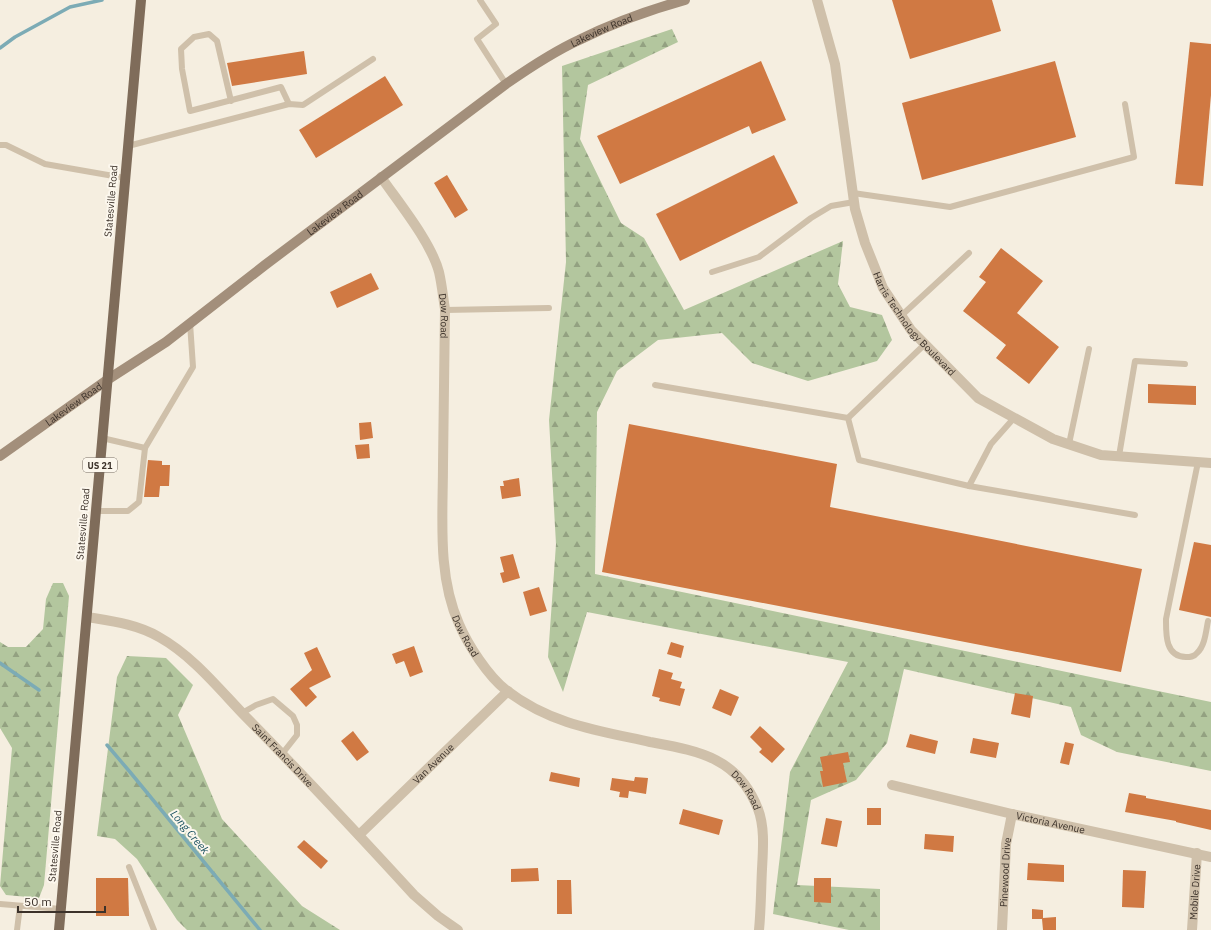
<svg xmlns="http://www.w3.org/2000/svg" width="1211" height="930" viewBox="0 0 1211 930" font-family="'IBM Plex Sans',sans-serif">
<style>
.forest{fill:url(#forest-firs)}
.lines{fill:none;stroke-linecap:round;stroke-linejoin:round}
.stream{stroke:#7cabb5;stroke-width:3.5}
.building{fill:#d07943}
.lane{stroke:#cfc0aa;stroke-width:6}
.street{stroke:#cfc0aa;stroke-width:10}
.secondary{stroke:#a38f7b;stroke-width:10}
.primary{stroke:#7f6c5a;stroke-width:10}
.labels{text-anchor:middle;dominant-baseline:central;stroke-width:4;stroke-linejoin:round;paint-order:stroke}
.shield{fill:#fcf7ed;stroke:#766d64;stroke-width:1}
.shield-label{font-size:9px;font-weight:bold;fill:#3c322a}
.street-label{font-size:10px;fill:#3c322a;stroke:#fcf7ed}
.water-label{font-size:11px;font-style:italic;fill:#1b5362;stroke:#fcf7ed}
</style>
<defs>
<pattern id="forest-firs" width="22" height="20" patternUnits="userSpaceOnUse"><rect width="22" height="20" fill="#b3c69e"/><path d="M5 1l3.5 6h-7zM16 11l3.5 6h-7z" fill="#93a181"/></pattern>
</defs>
<rect width="100%" height="100%" fill="#f5eee0"/>
<g class="forest">
<polygon points="672,29 678,42 588,85 580,139 621,223 644,238 684,310 843,241 838,284 850,307 882,315 892,340 877,361 808,381 752,363 722,333 658,340 617,371 597,412 595,574 1211,702 1211,771 1117,752 1081,735 1071,707 904,669 887,743 856,780 811,800 797,885 880,889 880,930 849,930 773,914 790,772 848,662 587,612 563,692 548,657 556,544 549,420 566,262 562,66"/>
<polygon points="53,583 63,583 69,596 44,885 39,898 6,895 0,886 12,748 0,728 0,642 8,647 26,647 43,629 46,599"/>
<polygon points="127,656 166,658 193,685 178,715 222,819 302,906 340,930 187,930 177,920 137,859 115,839 97,836 117,677"/>
</g>
<g class="lines">
<g class="stream">
<polyline points="0,48 15,37 70,7 102,0"/>
<polyline points="0,663 39,690"/>
<polyline points="107,745 130,772 260,930"/>
</g>
</g>
<g class="building">
<polygon points="892,0 992,0 1001,31 910,59"/>
<polygon points="1190,42 1211,44 1211,95 1203,186 1175,184"/>
<polygon points="304,51 307,74 232,86 227,63"/>
<polygon points="761,61 786,120 752,134 749,126 620,184 597,136"/>
<polygon points="1055,61 1076,137 922,180 902,103"/>
<polygon points="385,76 403,105 316,158 299,130"/>
<polygon points="774,155 798,203 680,261 656,214"/>
<polygon points="447,175 468,210 455,218 434,183"/>
<polygon points="1001,248 1043,281 1017,313 1059,347 1029,384 996,358 1006,345 963,311 986,282 979,277"/>
<polygon points="371,273 379,289 337,308 330,292"/>
<polygon points="1148,384 1196,386 1196,405 1148,403"/>
<polygon points="371,422 373,438 360,440 359,423"/>
<polygon points="629,424 837,464 830,507 1142,569 1121,672 602,572"/>
<polygon points="369,444 370,458 357,459 355,445"/>
<polygon points="148,460 162,461 162,465 170,465 169,486 160,486 159,497 144,497"/>
<polygon points="519,478 521,496 502,499 500,486 504,486 503,481"/>
<polygon points="1194,542 1211,545 1211,617 1179,610"/>
<polygon points="513,554 520,578 503,583 500,573 504,572 500,557"/>
<polygon points="539,587 547,611 530,616 523,592"/>
<polygon points="671,642 684,646 681,658 667,654"/>
<polygon points="414,646 423,672 410,677 404,661 396,664 392,654"/>
<polygon points="317,647 331,677 309,688 317,697 306,707 290,689 312,670 304,653"/>
<polygon points="659,669 673,673 671,679 682,682 680,688 685,689 680,706 659,701 660,698 652,696"/>
<polygon points="720,689 739,697 731,716 712,708"/>
<polygon points="1015,693 1033,696 1030,718 1011,714"/>
<polygon points="760,726 785,749 772,763 759,752 762,749 750,737"/>
<polygon points="353,731 369,752 357,761 341,741"/>
<polygon points="910,734 938,741 935,754 906,747"/>
<polygon points="973,738 999,743 996,758 970,753"/>
<polygon points="1065,742 1074,744 1069,765 1060,763"/>
<polygon points="848,752 850,762 843,763 847,782 823,787 820,771 823,771 820,757"/>
<polygon points="551,772 580,778 579,787 549,781"/>
<polygon points="635,777 648,778 646,794 629,791 628,798 619,797 620,792 610,790 612,778 634,781"/>
<polygon points="1129,793 1146,796 1146,798 1211,810 1211,830 1176,822 1176,821 1125,812"/>
<rect x="867" y="808" width="14" height="17"/>
<polygon points="683,809 723,820 719,835 679,824"/>
<polygon points="826,818 842,821 837,847 821,844"/>
<polygon points="925,834 954,836 953,852 924,849"/>
<polygon points="304,840 328,861 321,869 297,847"/>
<polygon points="1028,863 1064,865 1064,882 1027,880"/>
<polygon points="538,868 539,881 511,882 511,869"/>
<polygon points="1123,870 1146,871 1144,908 1122,907"/>
<polygon points="96,878 128,878 129,916 96,916"/>
<polygon points="814,878 831,878 831,903 814,902"/>
<polygon points="557,880 571,880 572,914 557,914"/>
<polygon points="1032,909 1043,910 1043,918 1056,917 1056,930 1043,930 1042,919 1032,919"/>
</g>
<g class="lines">
<g class="lane">
<polyline points="480,0 496,24 477,39 506,84"/>
<polyline points="231,101 217,41 209,34 194,37 181,49 182,69 190,111 281,87 289,104"/>
<polyline points="0,145 6,145 45,164 125,178"/>
<polyline points="128,146 289,104 303,105 373,59"/>
<polyline points="853,193 950,207 1134,157 1125,104"/>
<polyline points="712,272 759,257 811,218 831,206 854,202"/>
<polyline points="445,310 549,308"/>
<polyline points="902,315 969,253"/>
<polyline points="655,385 848,418 859,460 969,486 1135,515"/>
<polyline points="848,418 925,344"/>
<polyline points="102,438 145,448"/>
<polyline points="1069,444 1089,349"/>
<polyline points="1119,456 1135,361 1185,364"/>
<path d="M1198,462L1166,619C1166,634 1165,657 1186,657C1190,657 1194,657 1197,653C1205,646 1206,631 1208,621"/>
<polyline points="969,486 991,444 1014,418"/>
<polyline points="96,511 128,511 139,502 145,448 193,367 190,323"/>
<polyline points="242,713 256,705 273,699 293,716 297,725 297,735 282,754"/>
<polyline points="129,867 154,930"/>
<polyline points="0,904 61,909"/>
<polyline points="17,930 20,906"/>
</g>
<g class="street">
<path id="s1" d="M817,0L835,64L855,209L865,243L883,288L911,330L978,398L1053,439L1101,455L1211,463"/>
<path id="s2" d="M381,177C399,203 431,242 439,272C442,285 443,297 445,309C444,361 444,412 443,464C443,517 437,575 459,624C468,645 488,676 506,690C524,704 546,715 567,722C594,731 623,736 650,742C698,751 738,757 758,809C765,827 763,850 762,869C761,889 761,910 759,930"/>
<path id="s3" d="M87,617C111,621 137,624 159,637C193,656 219,689 246,717C303,775 359,835 414,895L438,916L458,930"/>
<path id="s4" d="M892,785L1012,814L1211,857"/>
<path id="s5" d="M359,835L508,691"/>
<path id="s6" d="M1002,930L1006,844L1012,814"/>
<path id="s7" d="M1192,930L1197,853"/>
</g>
<path class="secondary" id="s8" d="M0,456L107,380L166,342L265,265L506,84C529,68 553,52 579,40C613,23 649,10 685,0"/>
<polyline class="primary" points="59,930 141,0"/>
</g>
<g class="labels">
<rect class="shield" x="83" y="458" width="34" height="14" rx="3"/>
<g class="shield-label">
<text x="100" y="465">US 21</text>
</g>
<g class="street-label">
<text stroke="none"><textPath href="#s8" startOffset="738">Lakeview Road</textPath></text>
<text transform="translate(111 201) rotate(-85)">Statesville Road</text>
<text stroke="none"><textPath href="#s8" startOffset="414">Lakeview Road</textPath></text>
<text stroke="none"><textPath href="#s2" startOffset="156">Dow Road</textPath></text>
<text stroke="none"><textPath href="#s1" startOffset="344">Harris Technology Boulevard</textPath></text>
<text stroke="none"><textPath href="#s8" startOffset="90">Lakeview Road</textPath></text>
<text transform="translate(83 524) rotate(-85)">Statesville Road</text>
<text stroke="none"><textPath href="#s2" startOffset="480">Dow Road</textPath></text>
<text stroke="none"><textPath href="#s3" startOffset="247">Saint Francis Drive</textPath></text>
<text stroke="none"><textPath href="#s5" startOffset="103">Van Avenue</textPath></text>
<text stroke="none"><textPath href="#s2" startOffset="815">Dow Road</textPath></text>
<text stroke="none"><textPath href="#s4" startOffset="163">Victoria Avenue</textPath></text>
<text transform="translate(55 846) rotate(-85)">Statesville Road</text>
<text stroke="none"><textPath href="#s6" startOffset="58">Pinewood Drive</textPath></text>
<text stroke="none"><textPath href="#s7" startOffset="38">Mobile Drive</textPath></text>
</g>
<g class="water-label">
<text transform="translate(190 832) rotate(50)">Long Creek</text>
</g>
</g>
<path d="M18 906v6h87v-6" fill="none" stroke="#3c322a" stroke-width="2"/>
<text x="24" y="906" font-size="12" fill="#3c322a" stroke="#fcf7ed" stroke-width="3" paint-order="stroke">50 m</text>
</svg>
